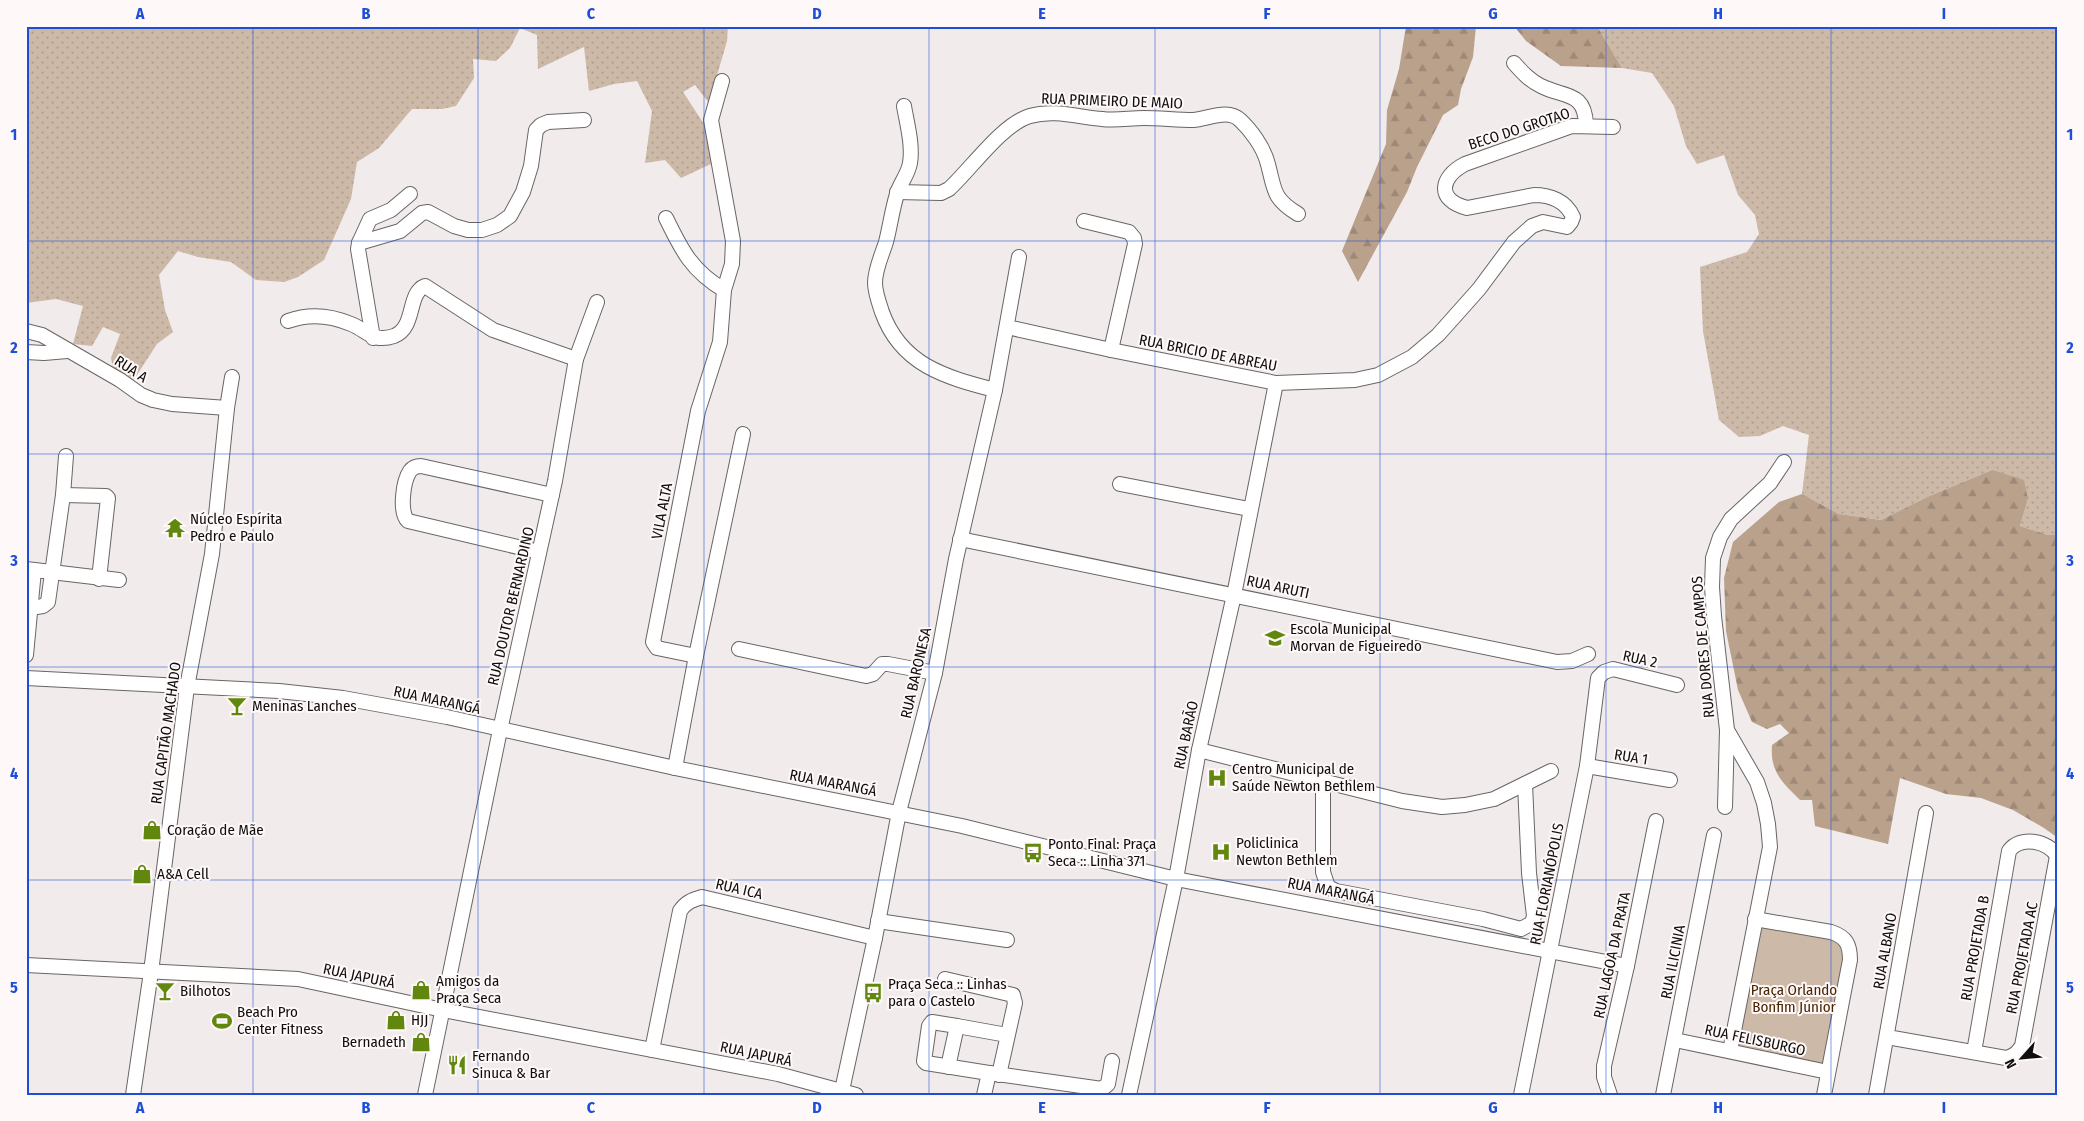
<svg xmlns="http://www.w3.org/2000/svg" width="2084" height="1121" viewBox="0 0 2084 1121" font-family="'Fira Sans Condensed',sans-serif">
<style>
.grass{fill:url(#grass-dots)}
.forest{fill:url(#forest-firs)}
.park{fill:#cdb9a8}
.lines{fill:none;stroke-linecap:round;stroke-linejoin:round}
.minor-casing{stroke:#6a6565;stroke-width:16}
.minor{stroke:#fff;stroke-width:14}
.grid{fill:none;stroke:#1d4ed8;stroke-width:1;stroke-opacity:0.55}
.labels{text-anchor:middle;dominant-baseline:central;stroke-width:4;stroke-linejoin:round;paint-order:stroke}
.street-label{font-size:15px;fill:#0f0d0d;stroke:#fff8f8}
.poi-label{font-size:15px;fill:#0f0d0d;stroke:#fff8f8;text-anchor:start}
.park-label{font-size:15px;fill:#482500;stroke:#fff8f8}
.neatline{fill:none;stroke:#1d4ed8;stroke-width:2}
.grid-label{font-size:16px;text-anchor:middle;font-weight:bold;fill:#1d4ed8}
</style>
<defs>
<pattern id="grass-dots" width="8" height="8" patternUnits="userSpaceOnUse" patternTransform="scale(1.25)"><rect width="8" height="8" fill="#cdb9a8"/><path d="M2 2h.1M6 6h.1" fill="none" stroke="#af9e8f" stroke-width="1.8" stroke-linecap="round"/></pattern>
<pattern id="forest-firs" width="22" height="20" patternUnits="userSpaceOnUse" patternTransform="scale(1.25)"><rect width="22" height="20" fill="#b9a18c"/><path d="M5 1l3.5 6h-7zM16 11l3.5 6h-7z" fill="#9e8978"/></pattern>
</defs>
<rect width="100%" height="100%" fill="#f1ebeb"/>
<g class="grass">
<polygon points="26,26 728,26 727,41 709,103 695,85 683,92 704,124 713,163 681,178 665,160 645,163 652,111 637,81 614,84 589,91 584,47 538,69 537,35 520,28 510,48 496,61 473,59 474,78 456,106 442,109 412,109 379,148 357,162 351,199 324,260 298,277 284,282 256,280 231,262 198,257 178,251 159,275 165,310 173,332 157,344 131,384 114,374 111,358 120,334 103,327 92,346 73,344 83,306 56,299 26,303"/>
<polygon points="1597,26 2058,26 2058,534 2048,535 2020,526 2028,499 1992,470 1927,497 1881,520 1839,514 1802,494 1809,435 1783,426 1760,436 1739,437 1719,420 1703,331 1700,267 1747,252 1759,234 1755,215 1738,195 1724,155 1697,164 1686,146 1674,106 1652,73 1622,68"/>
</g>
<g class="forest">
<polygon points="1406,26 1476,26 1473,57 1461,89 1458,105 1443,115 1417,167 1407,192 1358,282 1342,251 1386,144 1387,110 1399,69"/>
<polygon points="1514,26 1597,26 1622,68 1561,66 1526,41"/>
<path d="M1992,470L2024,480L2028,499L2020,526L2048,535L2058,534V838L2044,828L2013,810L1981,798L1946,794L1900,778L1888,844L1815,826L1812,800H1800C1782,782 1770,772 1772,745L1789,733L1780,724L1767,729L1752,722L1738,690L1726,631L1724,578L1733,542L1779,502L1802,494L1839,514L1881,520L1927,497Z"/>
</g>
<polygon class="park" points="1761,923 1836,936 1854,945 1828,1072 1735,1052"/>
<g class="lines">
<defs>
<g id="minor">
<path d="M1514,63C1522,72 1530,81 1541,86C1565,98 1585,91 1586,125"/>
<path d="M904,106C907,124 913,145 910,163C908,175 900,183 897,194C892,210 890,227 886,242C882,255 875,269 875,283C875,292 879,303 882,312C901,365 945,377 995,390"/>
<path d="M897,192L941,193L949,189C971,169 1002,124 1030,116C1054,109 1078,117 1102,119C1116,121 1130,118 1144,118C1160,118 1177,120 1193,120C1208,119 1228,108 1240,120C1251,130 1263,147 1267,161C1275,188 1271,198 1298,214"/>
<path d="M666,218C682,251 692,271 724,290"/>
<polyline points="1084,221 1129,232 1134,238 1135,244 1111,350"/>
<polyline points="359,243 370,219 391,210 410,194"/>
<path d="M288,321C310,313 330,315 351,324C368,331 373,343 394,336C416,328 407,293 425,286L493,330L576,359"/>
<path d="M1007,327L1111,350L1276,383L1355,380L1378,375L1412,357L1438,335L1479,289L1514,242L1532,226L1543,222L1567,227L1571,222L1573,217C1566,201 1550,195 1534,195L1467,208C1436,200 1440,177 1465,164L1572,126L1613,127"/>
<polyline points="26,331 42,335 120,380 141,395 153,400 172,404 227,408"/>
<polyline points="373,338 358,249 359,243 400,231 422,213 428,212 454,226 468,230 482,230 497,225 510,216 523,192 531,166 536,130 541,125 548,122 584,120"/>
<polyline points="26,352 44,353 67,351"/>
<polyline points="1120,484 1249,509"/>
<polyline points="63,495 106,496 108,498 99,579"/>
<polyline points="960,539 1557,662 1572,661 1588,654"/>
<path d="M539,552L408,521C399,513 403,481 410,471C413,467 417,466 421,466L552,495"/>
<polyline points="26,569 119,580"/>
<polyline points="30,608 43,606 48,602 63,495 66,456"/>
<polyline points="739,649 866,676 873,674 882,664 888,664 935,673"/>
<polyline points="26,655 34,570"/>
<polyline points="696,656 657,648 653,642 698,411 720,342 724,290 732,264 733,241 711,120 722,81"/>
<polyline points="26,678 279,691 343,698 447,717 675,768 962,826 1176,879 1627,966"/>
<polyline points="1199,750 1402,801 1442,807 1465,805 1494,799 1551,771"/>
<polyline points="1587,766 1670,780"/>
<polyline points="675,768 696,656 743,434"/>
<polyline points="1323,782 1323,872 1328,887 1336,891 1483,919 1521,929 1532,923 1534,916 1529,873 1525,784"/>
<polyline points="1725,807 1727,730"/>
<path d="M1755,919L1831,932C1846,937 1850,944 1850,960L1824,1095"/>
<polyline points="878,921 1007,940"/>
<polyline points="26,965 298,979 443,1010 778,1074 856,1095"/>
<polyline points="945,979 1013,995 1015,1003 999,1075"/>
<polyline points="957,1026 1007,1035"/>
<path d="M1887,1037L2006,1058C2014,1056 2017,1053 2022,1046L2057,856C2049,841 2020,835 2009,851L1974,1052"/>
<polyline points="1675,1040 1828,1072"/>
<path d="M652,1050L680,911C686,902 692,900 702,897L875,938"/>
<polyline points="1730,1051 1770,847 1768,824 1764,803 1757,782 1727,730 1714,616 1712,587 1713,558 1720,537 1731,519 1770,483 1784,462"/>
<polyline points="948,1067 957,1026 932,1022 929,1026 924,1061 926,1063 989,1073 984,1095"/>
<polyline points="990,1073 1102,1089 1108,1084 1112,1061"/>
<polyline points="133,1095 151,972 187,687 212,554 227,408 232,377"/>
<polyline points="425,1095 500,730 555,481 576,359 597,302"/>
<polyline points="841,1095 875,938 899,812 935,673 956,559 995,390 1019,257"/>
<polyline points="1129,1095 1176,879 1199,750 1234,595 1276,383"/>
<polyline points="1521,1095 1587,766 1598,678 1604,672 1613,669 1677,685"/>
<polyline points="1610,1095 1604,1077 1604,1066 1627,966 1656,821"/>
<polyline points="1663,1095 1714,835"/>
<polyline points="1876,1095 1926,813"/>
</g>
</defs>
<use href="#minor" class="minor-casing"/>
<use href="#minor" class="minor"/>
</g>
<path class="grid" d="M253,26V1095M478,26V1095M704,26V1095M929,26V1095M1155,26V1095M1380,26V1095M1606,26V1095M1831,26V1095M26,241H2058M26,454H2058M26,667H2058M26,880H2058"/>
<defs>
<symbol id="temple-bare" viewBox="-9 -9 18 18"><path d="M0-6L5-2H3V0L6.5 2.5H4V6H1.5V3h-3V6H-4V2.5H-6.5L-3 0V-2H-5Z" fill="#61870e" stroke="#fff8f8" stroke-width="2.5" paint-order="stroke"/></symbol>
<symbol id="school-bare" viewBox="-9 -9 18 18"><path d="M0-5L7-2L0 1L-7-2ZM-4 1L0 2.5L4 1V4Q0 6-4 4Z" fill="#61870e" stroke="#fff8f8" stroke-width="2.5" paint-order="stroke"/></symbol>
<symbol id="bar-bare" viewBox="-9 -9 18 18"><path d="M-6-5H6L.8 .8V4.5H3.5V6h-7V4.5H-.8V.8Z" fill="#61870e" stroke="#fff8f8" stroke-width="2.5" paint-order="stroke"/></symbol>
<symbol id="hospital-bare" viewBox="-9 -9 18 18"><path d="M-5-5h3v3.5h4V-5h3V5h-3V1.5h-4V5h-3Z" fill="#61870e" stroke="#fff8f8" stroke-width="2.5" paint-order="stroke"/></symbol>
<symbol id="shop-bare" viewBox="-9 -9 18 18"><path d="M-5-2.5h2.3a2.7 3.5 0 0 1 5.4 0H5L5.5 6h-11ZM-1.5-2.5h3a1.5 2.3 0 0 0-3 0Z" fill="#61870e" stroke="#fff8f8" stroke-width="2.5" paint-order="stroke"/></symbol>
<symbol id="bus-bare" viewBox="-9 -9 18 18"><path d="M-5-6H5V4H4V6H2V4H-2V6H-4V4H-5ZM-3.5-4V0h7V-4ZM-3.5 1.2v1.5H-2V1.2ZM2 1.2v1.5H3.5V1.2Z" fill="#61870e" stroke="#fff8f8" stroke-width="2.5" paint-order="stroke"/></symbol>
<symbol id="stadium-bare" viewBox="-9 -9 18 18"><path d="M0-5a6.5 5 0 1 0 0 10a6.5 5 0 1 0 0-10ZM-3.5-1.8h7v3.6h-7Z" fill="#61870e" stroke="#fff8f8" stroke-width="2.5" paint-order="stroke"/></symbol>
<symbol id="restaurant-bare" viewBox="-9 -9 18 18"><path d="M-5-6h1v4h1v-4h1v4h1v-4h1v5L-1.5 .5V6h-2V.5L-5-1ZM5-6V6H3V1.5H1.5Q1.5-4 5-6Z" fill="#61870e" stroke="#fff8f8" stroke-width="2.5" paint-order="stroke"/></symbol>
</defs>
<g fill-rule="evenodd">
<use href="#temple-bare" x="161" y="514" width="28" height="28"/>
<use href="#school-bare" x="1261" y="624" width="28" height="28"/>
<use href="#bar-bare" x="223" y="692" width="28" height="28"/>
<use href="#hospital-bare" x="1203" y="764" width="28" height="28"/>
<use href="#shop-bare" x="138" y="816" width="28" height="28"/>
<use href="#hospital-bare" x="1207" y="838" width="28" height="28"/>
<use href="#bus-bare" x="1019" y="839" width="28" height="28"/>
<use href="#shop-bare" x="128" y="860" width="28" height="28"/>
<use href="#shop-bare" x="407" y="976" width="28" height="28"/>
<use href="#bar-bare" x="151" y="977" width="28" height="28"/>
<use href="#bus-bare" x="859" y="979" width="28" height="28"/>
<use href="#shop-bare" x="382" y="1006" width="28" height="28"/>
<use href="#stadium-bare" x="208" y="1007" width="28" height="28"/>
<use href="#shop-bare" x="407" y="1028" width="28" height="28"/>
<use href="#restaurant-bare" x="443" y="1051" width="28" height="28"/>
</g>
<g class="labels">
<g class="street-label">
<text transform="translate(1112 101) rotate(2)">RUA PRIMEIRO DE MAIO</text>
<text transform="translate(1519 129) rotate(-18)">BECO DO GROTAO</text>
<text transform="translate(1208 353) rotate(11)">RUA BRICIO DE ABREAU</text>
<text transform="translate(131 369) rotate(33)">RUA A</text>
<text transform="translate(662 511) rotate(-79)">VILA ALTA</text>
<text transform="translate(1278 587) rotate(12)">RUA ARUTI</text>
<text transform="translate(511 606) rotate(-77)">RUA DOUTOR BERNARDINO</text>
<text transform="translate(1703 647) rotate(-95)">RUA DORES DE CAMPOS</text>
<text transform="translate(1640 659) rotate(12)">RUA 2</text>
<text transform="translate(916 673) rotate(-77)">RUA BARONESA</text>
<text transform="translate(437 700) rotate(12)">RUA MARANGÁ</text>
<text transform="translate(166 733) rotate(-82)">RUA CAPITÃO MACHADO</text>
<text transform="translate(1186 735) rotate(-78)">RUA BARÃO</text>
<text transform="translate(1631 757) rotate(9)">RUA 1</text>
<text transform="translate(833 783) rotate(11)">RUA MARANGÁ</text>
<text transform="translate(1547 884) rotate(-79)">RUA FLORIANÓPOLIS</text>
<text transform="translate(739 889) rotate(13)">RUA ICA</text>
<text transform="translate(1331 891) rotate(11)">RUA MARANGÁ</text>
<text transform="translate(1975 948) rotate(-80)">RUA PROJETADA B</text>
<text transform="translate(1885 951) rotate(-80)">RUA ALBANO</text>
<text transform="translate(1612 955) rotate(-78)">RUA LAGOA DA PRATA</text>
<text transform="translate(2022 958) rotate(-79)">RUA PROJETADA AC</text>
<text transform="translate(1673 962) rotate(-79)">RUA ILICINIA</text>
<text transform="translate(359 976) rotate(12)">RUA JAPURÁ</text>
<text transform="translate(1755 1040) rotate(12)">RUA FELISBURGO</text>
<text transform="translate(756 1054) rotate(12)">RUA JAPURÁ</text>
</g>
<g class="poi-label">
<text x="190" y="519">Núcleo Espírita<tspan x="190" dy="17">Pedro e Paulo</tspan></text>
<text x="1290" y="629">Escola Municipal<tspan x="1290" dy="17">Morvan de Figueiredo</tspan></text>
<text x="252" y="706">Meninas Lanches</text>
<text x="1232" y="769">Centro Municipal de<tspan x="1232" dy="17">Saúde Newton Bethlem</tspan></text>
<text x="167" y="830">Coração de Mãe</text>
<text x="1236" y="843">Policlinica<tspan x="1236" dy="17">Newton Bethlem</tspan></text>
<text x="1048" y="844">Ponto Final: Praça<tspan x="1048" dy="17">Seca :: Linha 371</tspan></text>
<text x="157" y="874">A&amp;A Cell</text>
<text x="436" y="981">Amigos da<tspan x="436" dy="17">Praça Seca</tspan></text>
<text x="888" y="984">Praça Seca :: Linhas<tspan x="888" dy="17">para o Castelo</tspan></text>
<text x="180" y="991">Bilhotos</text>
<text x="237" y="1012">Beach Pro<tspan x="237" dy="17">Center Fitness</tspan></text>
<text x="411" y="1020">HJJ</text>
<text x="406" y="1042" text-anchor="end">Bernadeth</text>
<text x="472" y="1056">Fernando<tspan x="472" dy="17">Sinuca &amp; Bar</tspan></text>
</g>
<g class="park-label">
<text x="1794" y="990">Praça Orlando<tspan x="1794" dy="17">Bonfim Júnior</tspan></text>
</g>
</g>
<rect width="2084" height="1121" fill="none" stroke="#fff8f8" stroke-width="55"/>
<g transform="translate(2022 1058) rotate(243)" stroke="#fff8f8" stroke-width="4" paint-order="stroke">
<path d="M0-4L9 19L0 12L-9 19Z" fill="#0f0d0d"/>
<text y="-8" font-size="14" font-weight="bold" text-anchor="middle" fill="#0f0d0d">N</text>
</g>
<rect x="28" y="28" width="2028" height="1066" class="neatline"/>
<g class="grid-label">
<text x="140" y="19">A</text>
<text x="366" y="19">B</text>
<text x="591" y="19">C</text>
<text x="817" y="19">D</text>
<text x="1042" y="19">E</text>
<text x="1267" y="19">F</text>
<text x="1493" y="19">G</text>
<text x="1718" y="19">H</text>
<text x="1944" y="19">I</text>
<text x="14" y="140">1</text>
<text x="2070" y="140">1</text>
<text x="14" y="353">2</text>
<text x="2070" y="353">2</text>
<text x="14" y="566">3</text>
<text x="2070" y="566">3</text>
<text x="14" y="779">4</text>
<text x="2070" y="779">4</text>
<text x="14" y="993">5</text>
<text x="2070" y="993">5</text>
<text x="140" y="1113">A</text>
<text x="366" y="1113">B</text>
<text x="591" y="1113">C</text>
<text x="817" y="1113">D</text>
<text x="1042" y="1113">E</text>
<text x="1267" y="1113">F</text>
<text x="1493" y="1113">G</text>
<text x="1718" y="1113">H</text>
<text x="1944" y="1113">I</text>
</g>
</svg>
